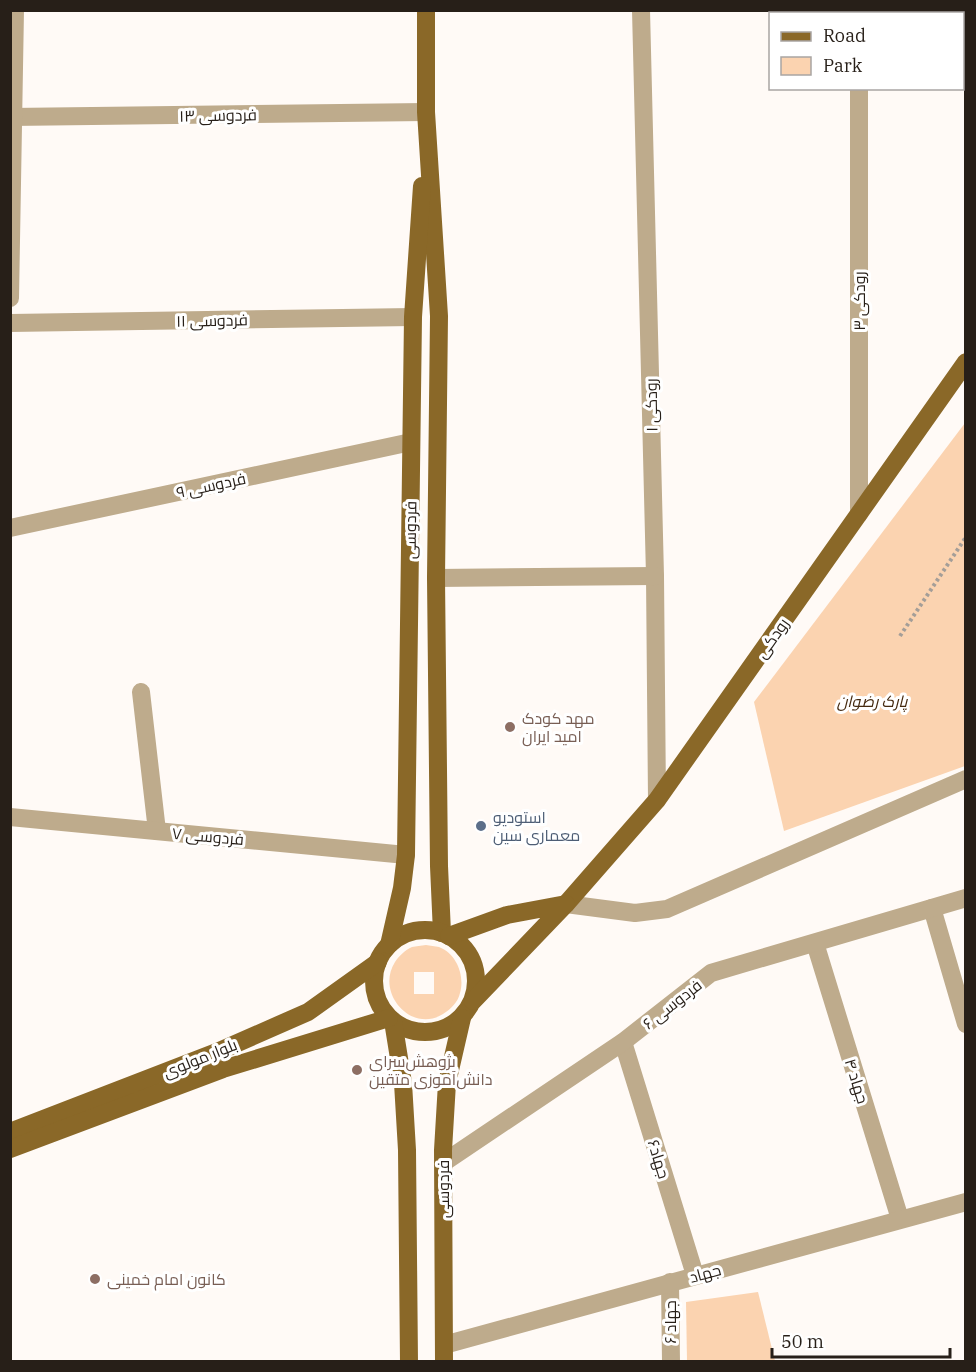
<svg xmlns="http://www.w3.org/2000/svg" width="976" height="1372" viewBox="0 0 976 1372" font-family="'IBM Plex Serif',Cairo,serif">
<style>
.green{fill:#fbd3b0;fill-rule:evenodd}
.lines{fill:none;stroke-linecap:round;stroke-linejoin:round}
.path{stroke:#a49e98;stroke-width:4;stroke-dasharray:3 3;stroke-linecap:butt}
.minor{stroke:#beab8c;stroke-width:18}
.major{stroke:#8a6828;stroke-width:18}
.education-dot{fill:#8d6e63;stroke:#fff;stroke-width:2}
.service-dot{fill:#5c6f8a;stroke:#fff;stroke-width:2}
.labels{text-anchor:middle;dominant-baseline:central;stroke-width:6;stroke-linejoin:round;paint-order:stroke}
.street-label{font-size:16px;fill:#271f18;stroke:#fff}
.park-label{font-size:16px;font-style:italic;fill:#44290f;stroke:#fff}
.education-label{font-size:16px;fill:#785e54;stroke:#fff;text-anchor:start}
.service-label{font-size:16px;fill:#4e5e75;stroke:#fff;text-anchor:start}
</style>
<rect width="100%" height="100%" fill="#fffaf6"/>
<g class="green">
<polygon points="965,423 965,766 784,831 754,702"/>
<path d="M426,945C430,946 435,946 439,947C457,954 465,976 460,993C458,1002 451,1009 443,1014C412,1034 375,993 395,962C399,956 405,950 412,947C416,946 421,946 426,945ZM414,972H434V994H414Z"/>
<polygon points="758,1292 775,1361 687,1361 686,1302"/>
</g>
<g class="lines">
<polyline class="path" points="900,636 966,537"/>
<g class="minor">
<polyline points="641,10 655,576 657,800"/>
<polyline points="859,10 859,14"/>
<polyline points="859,88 859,514"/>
<polyline points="10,117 426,112"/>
<polyline points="10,298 15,10"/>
<polyline points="10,323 413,317"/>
<polyline points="10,528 411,442"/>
<polyline points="436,578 655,576"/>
<polyline points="141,692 157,831"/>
<polyline points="10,817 406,855"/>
<polyline points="566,904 635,913 667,909 966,779"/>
<polyline points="932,908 966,1024"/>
<polyline points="815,943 900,1219"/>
<polyline points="623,1042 695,1275"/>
<polyline points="443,1163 623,1042 711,973 966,898"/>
<polyline points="670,1282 671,1362"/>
<polyline points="444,1345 966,1202"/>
</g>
<g class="major">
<polyline points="426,10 426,112 439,316 436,578 439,866 442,933"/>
<polyline points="566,904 657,800 966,362"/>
<circle cx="425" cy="981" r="51"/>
<polyline points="449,936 507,915 566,904 473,1001"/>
<polyline points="389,945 402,888 406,855 413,317 422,186"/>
<polyline points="393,1021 403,1083 407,1150 409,1362"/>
<polyline points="10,1132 217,1052 308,1012 378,962"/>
<polyline points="10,1149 223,1069 389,1018"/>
<polyline points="444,1362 443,1150 447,1083 462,1018"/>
</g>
</g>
<g class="education-dot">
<circle cx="510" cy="727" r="6"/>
<circle cx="357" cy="1070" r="6"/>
<circle cx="95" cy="1279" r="6"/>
</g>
<circle class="service-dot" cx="481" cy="826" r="6"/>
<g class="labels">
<g class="street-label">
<text transform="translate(218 115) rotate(-1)">فردوسی ۱۳</text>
<text transform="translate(859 301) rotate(-90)">رودکی ۳</text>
<text transform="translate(212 320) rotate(-1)">فردوسی ۱۱</text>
<text transform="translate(651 405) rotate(-91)">رودکی ۱</text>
<text transform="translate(211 485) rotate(-12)">فردوسی ۹</text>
<text transform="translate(410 530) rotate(-89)">فردوسی</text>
<text transform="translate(772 638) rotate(-55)">رودکی</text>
<text transform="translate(208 836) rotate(5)">فردوسی ۷</text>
<text transform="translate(672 1004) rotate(-38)">فردوسی ۶</text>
<text transform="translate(200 1058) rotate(-22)">بلوار مولوی</text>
<text transform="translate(857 1081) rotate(73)">جهاد ۴</text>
<text transform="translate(659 1159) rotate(73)">جهاد۶</text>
<text transform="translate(443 1189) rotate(-90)">فردوسی</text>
<text transform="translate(705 1273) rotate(-15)">جهاد</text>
<text transform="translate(670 1322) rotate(-90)">جهاد ۶</text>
</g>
<g class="park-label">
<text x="872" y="701">پارک رضوان</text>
</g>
<g class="education-label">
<text x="522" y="718">مهد کودک<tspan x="522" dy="18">امید ایران</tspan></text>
<text x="369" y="1061">پژوهش‌سرای<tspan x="369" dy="18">دانش‌آموزی متقین</tspan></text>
<text x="107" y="1279">کانون امام خمینی</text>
</g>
<g class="service-label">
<text x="493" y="817">استودیو<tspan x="493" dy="18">معماری سین</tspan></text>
</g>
</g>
<rect width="976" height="1372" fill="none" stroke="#271f18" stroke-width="24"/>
<rect x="769" y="12" width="195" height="78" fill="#ffffff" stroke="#a9a5a3" stroke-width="1.5"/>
<rect x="781" y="32" width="30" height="9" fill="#8a6828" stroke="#a9a5a3" stroke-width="1.5"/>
<text x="823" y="42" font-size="18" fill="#271f18">Road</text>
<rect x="781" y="57" width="30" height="18" fill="#fbd3b0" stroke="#a9a5a3" stroke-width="1.5"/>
<text x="823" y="72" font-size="18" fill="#271f18">Park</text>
<path d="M772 1348v9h178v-9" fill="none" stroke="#271f18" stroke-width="3"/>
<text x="781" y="1348" font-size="18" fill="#271f18" stroke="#ffffff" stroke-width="4.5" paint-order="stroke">50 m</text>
</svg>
